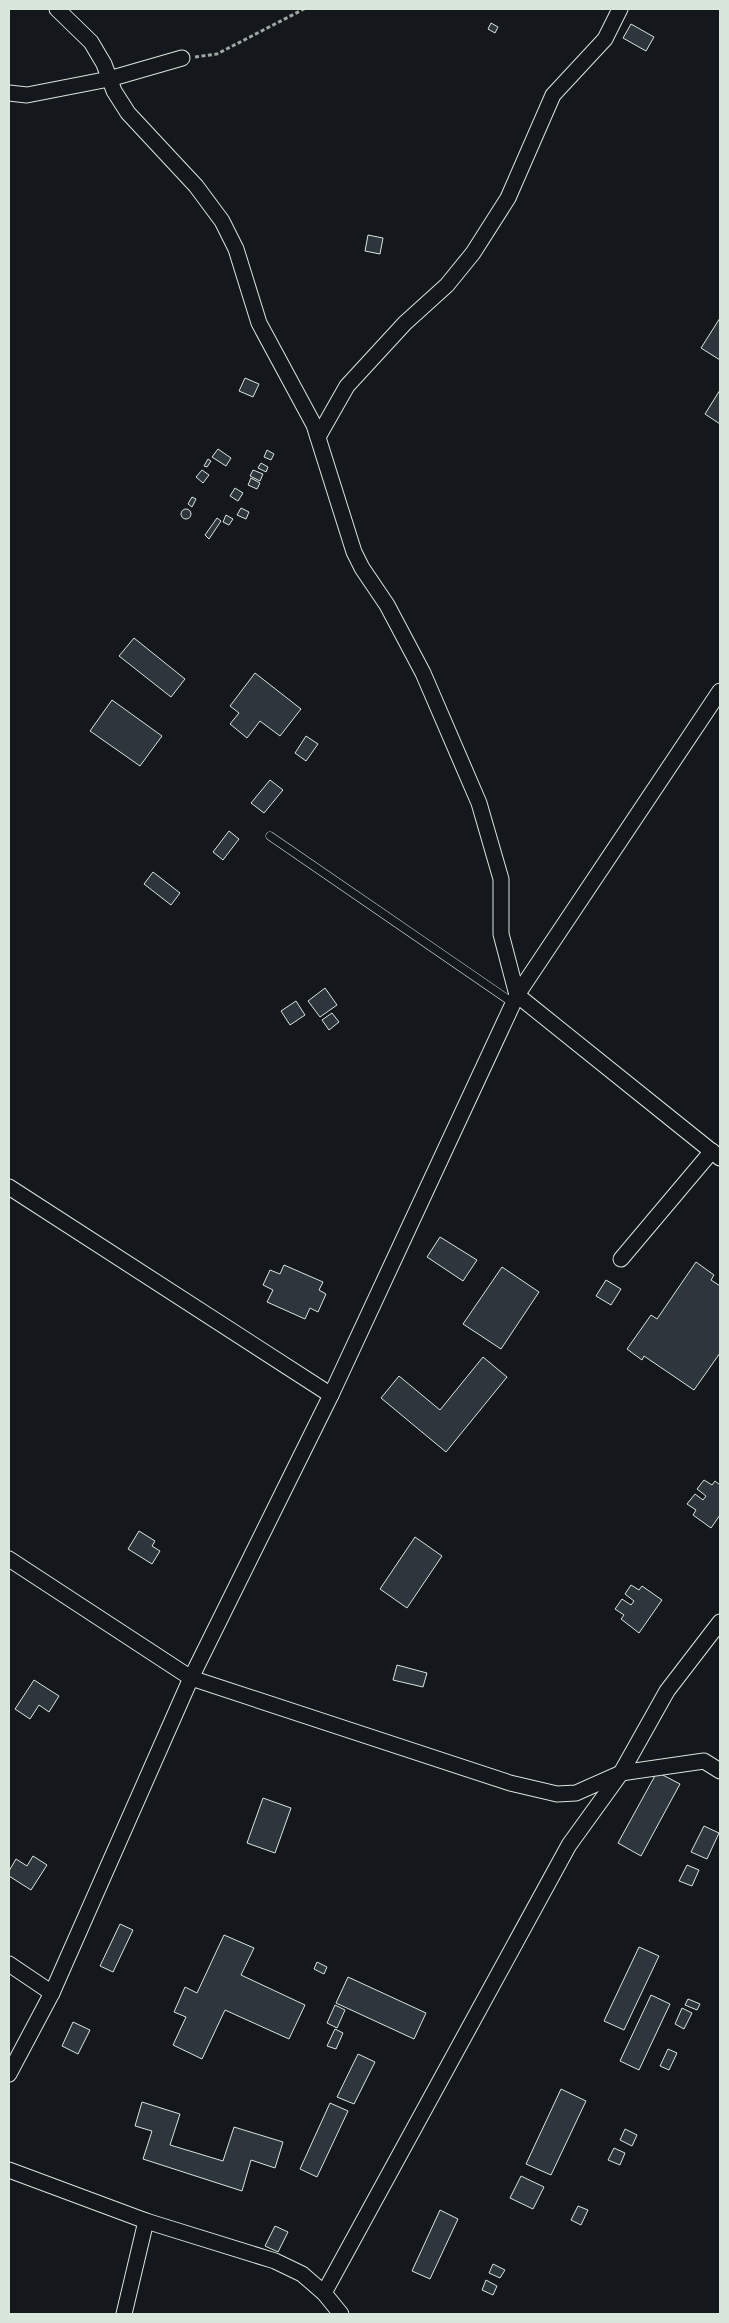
<svg xmlns="http://www.w3.org/2000/svg" width="729" height="2323" viewBox="0 0 729 2323" font-family="'Noto Serif',serif">
<style>
.building{fill:#2c363c;stroke:#d8e6dc}
.lines{fill:none;stroke-linecap:round;stroke-linejoin:round}
.service-casing{stroke:#d8e6dc;stroke-width:9}
.minor-casing{stroke:#d8e6dc;stroke-width:17}
.path{stroke:#9da8a2;stroke-width:3;stroke-dasharray:4 2.5;stroke-linecap:butt}
.service{stroke:#14181c;stroke-width:8}
.minor{stroke:#14181c;stroke-width:15}
</style>
<rect width="100%" height="100%" fill="#14181c"/>
<g class="building">
<polygon points="491,23 498,27 495,33 488,29"/>
<polygon points="631,24 654,37 646,51 623,38"/>
<polygon points="368,235 383,238 380,254 365,251"/>
<polygon points="720,318 720,360 701,348"/>
<polygon points="245,378 259,384 253,397 239,391"/>
<polygon points="720,390 720,424 705,414"/>
<polygon points="218,449 231,458 226,466 212,457"/>
<polygon points="267,450 274,454 271,460 264,457"/>
<polygon points="208,459 211,461 207,467 204,466"/>
<polygon points="261,463 268,467 266,472 258,468"/>
<polygon points="202,470 209,475 203,483 196,477"/>
<polygon points="253,470 263,474 260,481 250,476"/>
<polygon points="251,478 260,483 257,489 248,485"/>
<polygon points="235,488 243,493 238,501 230,496"/>
<polygon points="192,497 196,499 192,507 188,504"/>
<polygon points="241,508 249,512 246,519 237,515"/>
<circle cx="186" cy="514" r="5"/>
<polygon points="226,515 233,519 229,525 223,522"/>
<polygon points="217,518 221,521 209,539 205,535"/>
<polygon points="134,638 185,679 171,697 119,656"/>
<polygon points="255,673 301,709 280,736 260,721 247,738 230,724 239,713 230,706"/>
<polygon points="112,700 162,736 140,766 90,731"/>
<polygon points="306,736 318,744 306,761 295,753"/>
<polygon points="270,780 283,790 264,813 251,803"/>
<polygon points="229,831 239,839 223,860 213,852"/>
<polygon points="153,872 180,893 171,905 144,884"/>
<polygon points="325,988 337,1005 320,1017 308,1001"/>
<polygon points="296,1001 305,1015 290,1025 281,1011"/>
<polygon points="332,1013 339,1022 329,1030 322,1020"/>
<polygon points="440,1237 477,1260 463,1281 427,1257"/>
<polygon points="696,1262 714,1275 711,1280 720,1286 720,1353 694,1390 644,1356 642,1360 627,1349 651,1315 657,1319"/>
<polygon points="284,1265 323,1282 319,1290 326,1294 318,1312 310,1308 305,1319 267,1302 273,1290 263,1285 270,1270 280,1274"/>
<polygon points="502,1267 539,1292 501,1349 463,1324"/>
<polygon points="606,1280 621,1289 611,1305 596,1296"/>
<polygon points="483,1357 507,1377 446,1452 381,1398 399,1376 440,1410"/>
<polygon points="704,1480 712,1485 715,1481 720,1485 720,1515 711,1528 693,1515 696,1510 687,1504 695,1494 703,1500 706,1496 697,1489"/>
<polygon points="139,1531 155,1541 152,1546 160,1551 152,1564 128,1549"/>
<polygon points="415,1537 442,1556 407,1608 380,1589"/>
<polygon points="631,1585 639,1590 642,1586 662,1600 639,1633 621,1619 624,1615 615,1609 622,1599 631,1605 634,1601 625,1594"/>
<polygon points="397,1665 427,1673 423,1687 393,1680"/>
<polygon points="34,1680 59,1696 49,1712 39,1705 30,1719 15,1709"/>
<polygon points="657,1772 680,1784 641,1856 618,1843"/>
<polygon points="263,1798 291,1808 275,1853 247,1843"/>
<polygon points="704,1826 719,1833 707,1859 691,1852"/>
<polygon points="33,1856 47,1865 31,1890 9,1876 9,1871 16,1859 27,1866"/>
<polygon points="687,1865 699,1870 692,1886 679,1881"/>
<polygon points="120,1924 133,1930 113,1972 100,1966"/>
<polygon points="224,1935 254,1948 241,1975 305,2005 289,2039 225,2010 202,2059 173,2045 186,2017 174,2012 185,1987 197,1993"/>
<polygon points="639,1947 659,1956 624,2030 604,2021"/>
<polygon points="317,1962 327,1967 324,1974 314,1969"/>
<polygon points="348,1977 426,2013 414,2039 336,2003"/>
<polygon points="651,1995 670,2004 639,2070 620,2061"/>
<polygon points="688,1999 700,2004 697,2010 685,2005"/>
<polygon points="335,2005 345,2010 337,2028 327,2023"/>
<polygon points="682,2008 692,2013 684,2029 675,2024"/>
<polygon points="73,2022 90,2030 78,2054 62,2046"/>
<polygon points="335,2029 343,2033 336,2049 327,2046"/>
<polygon points="668,2049 677,2053 669,2070 660,2066"/>
<polygon points="358,2054 375,2062 354,2104 337,2097"/>
<polygon points="561,2089 586,2101 551,2175 526,2164"/>
<polygon points="142,2102 180,2114 170,2145 223,2161 234,2127 283,2142 275,2168 251,2160 242,2191 143,2159 152,2131 135,2126"/>
<polygon points="330,2103 348,2111 317,2177 300,2169"/>
<polygon points="625,2129 637,2135 632,2146 620,2140"/>
<polygon points="614,2148 625,2153 620,2165 608,2160"/>
<polygon points="521,2176 544,2187 533,2209 510,2198"/>
<polygon points="578,2206 588,2210 581,2225 571,2220"/>
<polygon points="440,2210 458,2219 430,2279 412,2271"/>
<polygon points="275,2226 288,2232 278,2252 265,2246"/>
<polygon points="493,2264 505,2270 500,2278 489,2273"/>
<polygon points="486,2280 497,2286 493,2295 482,2290"/>
</g>
<g class="lines">
<defs>
<polyline id="service" points="270,836 513,1003"/>
<g id="minor">
<polyline points="57,9 91,42 104,64 114,91 128,113 196,186 222,221 236,249 259,323 314,425 354,552 362,568 387,605 423,673 479,803 501,879 501,934 517,995 720,1158"/>
<polyline points="9,93 27,95 109,79 182,58"/>
<polyline points="318,437 347,386 405,323 447,285 473,253 508,198 553,95 605,39 620,9"/>
<polyline points="9,1187 331,1395"/>
<polyline points="621,1259 712,1151"/>
<polyline points="9,1559 191,1678 510,1783 557,1794 576,1793 621,1773 704,1761 720,1771"/>
<polyline points="9,1964 52,1993"/>
<polyline points="9,2074 52,1993 191,1678 331,1395 517,995 720,691"/>
<polyline points="9,2170 146,2221 275,2261 302,2274 324,2293 341,2314"/>
<polyline points="324,2293 569,1845 621,1773 667,1691 720,1622"/>
<polyline points="124,2314 146,2221"/>
</g>
</defs>
<use href="#service" class="service-casing"/>
<use href="#minor" class="minor-casing"/>
<polyline class="path" points="195,57 217,54 304,9"/>
<use href="#service" class="service"/>
<use href="#minor" class="minor"/>
</g>
<rect width="729" height="2323" fill="none" stroke="#d8e6dc" stroke-width="20"/>
</svg>
